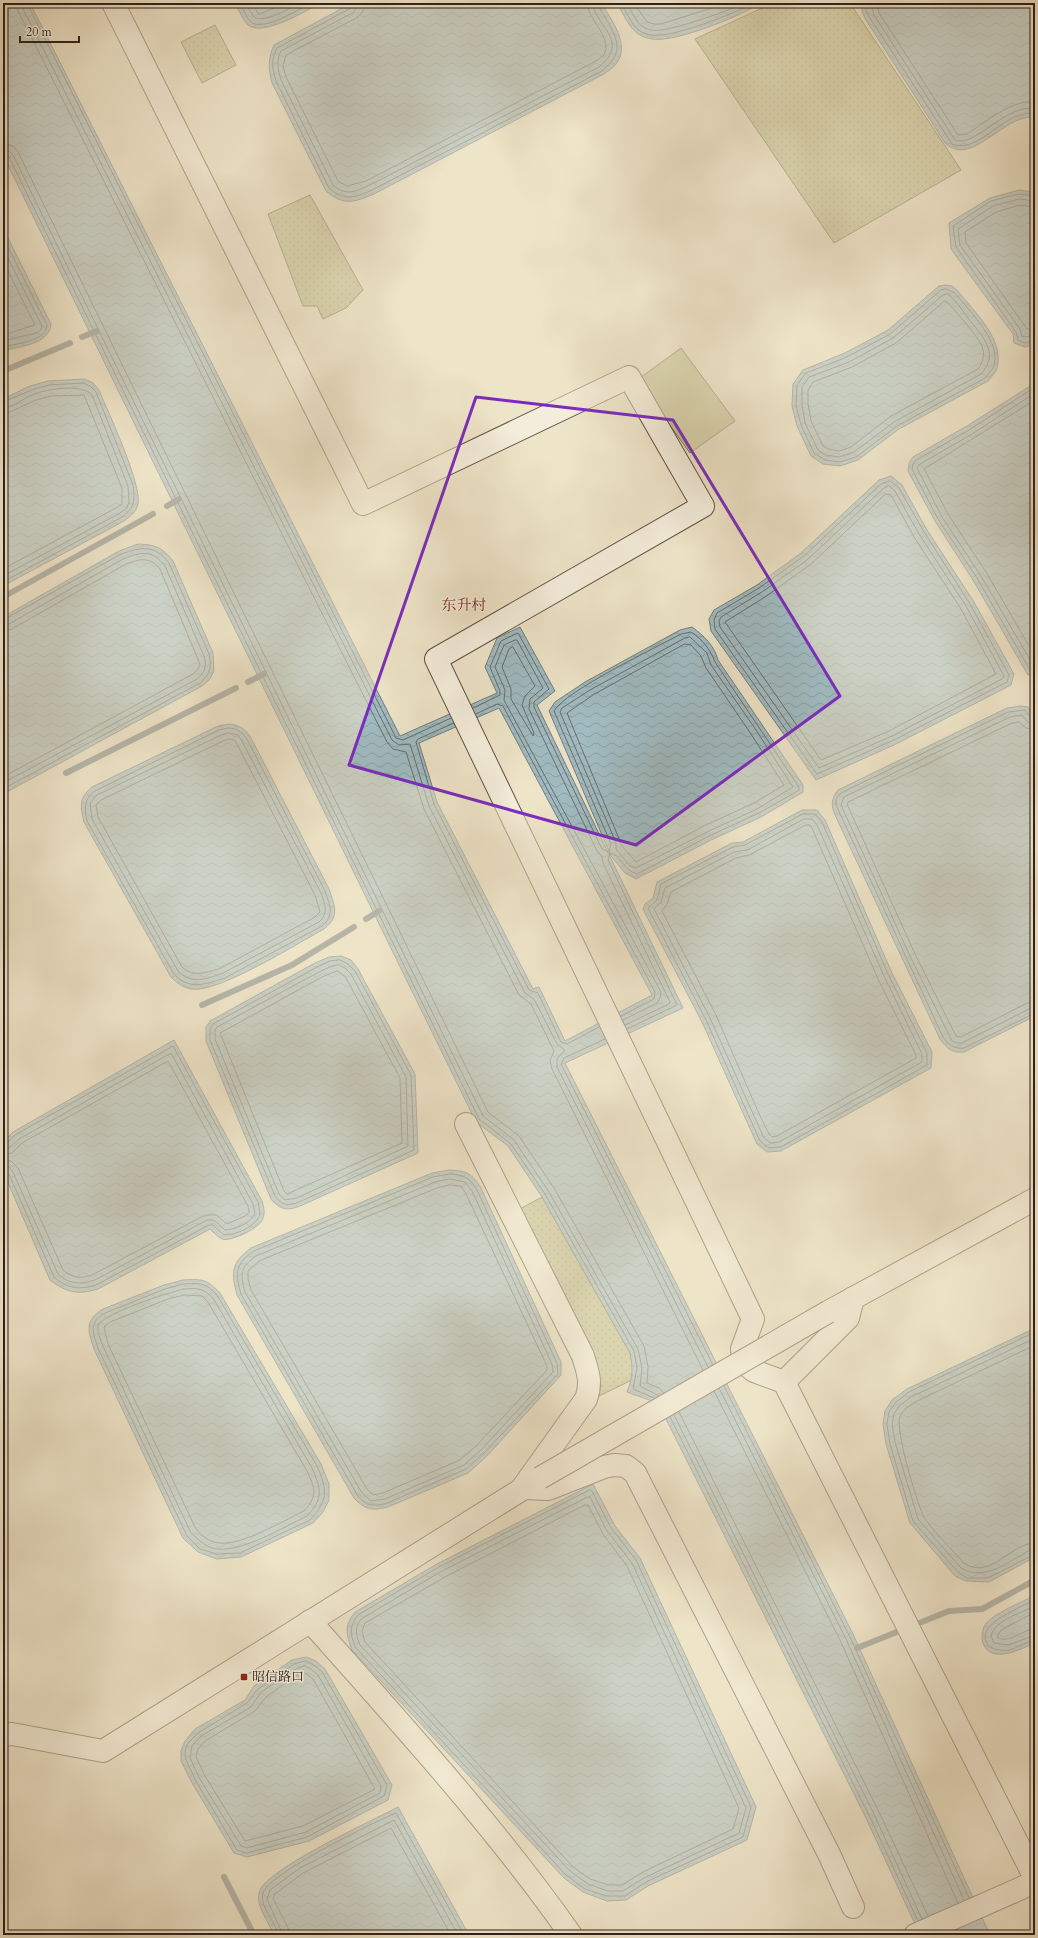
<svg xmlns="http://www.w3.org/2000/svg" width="1038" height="1938" viewBox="0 0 1038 1938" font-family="Cardo,'Noto Serif SC',serif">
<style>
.grass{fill:url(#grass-dots);stroke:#777155}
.pitch{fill:#c0c290;stroke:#777155}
.water{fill:url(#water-waves);stroke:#727d7e;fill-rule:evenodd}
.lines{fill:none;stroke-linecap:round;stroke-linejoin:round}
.shore{stroke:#676e6e;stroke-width:1}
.stream{stroke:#727d7e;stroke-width:6}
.minor-casing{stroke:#5e5146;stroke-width:24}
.minor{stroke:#f4eddb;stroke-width:22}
.minor-bridge-casing{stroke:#5e5146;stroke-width:24;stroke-linecap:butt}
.minor-bridge{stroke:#f4eddb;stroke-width:22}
.marked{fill:none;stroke:#7b2cbf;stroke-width:3;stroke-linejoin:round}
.poi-dot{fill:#8f2418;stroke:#f4eddb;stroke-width:1.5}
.labels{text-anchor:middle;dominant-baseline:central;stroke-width:3;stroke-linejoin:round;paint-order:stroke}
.poi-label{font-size:13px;fill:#2e201a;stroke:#f4eddb;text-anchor:start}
.quarter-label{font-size:15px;fill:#7a1f14;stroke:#f4eddb}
</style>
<defs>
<pattern id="grass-dots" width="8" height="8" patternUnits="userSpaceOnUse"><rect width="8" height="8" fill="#c0c290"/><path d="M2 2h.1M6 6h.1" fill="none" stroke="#a5a67c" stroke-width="1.8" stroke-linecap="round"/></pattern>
<pattern id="water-waves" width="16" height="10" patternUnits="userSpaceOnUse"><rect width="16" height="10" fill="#a0bbc1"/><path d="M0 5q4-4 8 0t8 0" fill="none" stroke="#8aa0a5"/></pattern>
</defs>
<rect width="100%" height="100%" fill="#eee4c8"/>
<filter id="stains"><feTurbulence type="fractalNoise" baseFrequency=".005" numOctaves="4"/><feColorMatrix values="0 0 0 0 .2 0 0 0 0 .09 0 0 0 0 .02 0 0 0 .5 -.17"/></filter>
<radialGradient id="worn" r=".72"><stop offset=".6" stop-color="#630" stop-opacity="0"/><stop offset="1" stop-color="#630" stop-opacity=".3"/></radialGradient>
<g class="grass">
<polygon points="773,3 850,3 961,170 834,243 695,39"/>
<polygon points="215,25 236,65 202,83 181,42"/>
<polygon points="310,195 363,290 346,308 323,319 317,306 303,306 268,214"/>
<polygon points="542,1197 630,1353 633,1368 632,1380 599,1396 601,1385 598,1376 518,1210"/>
</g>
<polygon class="pitch" points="681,348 735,421 690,453 637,380"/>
<g class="water">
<path d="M3,3H30L400,736L497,693L485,667L497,638L520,627L555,691L537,705L683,1008L565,1063L853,1634L990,1935H920L865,1816L666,1419L652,1401L627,1392C633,1377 633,1368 630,1353L542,1197L508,1146L476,1122L3,155ZM499,708L652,995L565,1041L539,987L533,989L437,802L419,743Z"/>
<path d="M235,3H321C305,11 263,37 248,25C242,19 239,10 235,3Z"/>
<path d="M352,3H601C611,19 631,45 616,64C613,68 608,71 604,74L372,195C352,203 343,205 326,191L272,83C268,68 268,59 274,45Z"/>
<path d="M617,3H761C738,17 690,36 664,39C655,40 647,39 640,35C629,29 623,13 617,3Z"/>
<path d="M862,3H1035V118C1006,111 972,169 945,143L866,20L862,12Z"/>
<polygon points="1019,190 1035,192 1035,344 1025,347 1014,343 1013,334 951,249 949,223 990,198"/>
<path d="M3,228L51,324C49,345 20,346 3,351Z"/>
<path d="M946,285L952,286L958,291C974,312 1005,339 997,368C996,373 991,377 988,381L899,429L858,460L840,466L823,464L811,456L797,426L792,406L793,384L803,370L845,353L888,330L939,286Z"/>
<path d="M84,379L93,383L99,390C108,412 142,484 138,504C136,512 131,516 124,521L3,586V399L30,386L48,381Z"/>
<polygon points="1035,383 1035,672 1028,675 973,580 935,521 908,471 909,463 913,457 967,426"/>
<polygon points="891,476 902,485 927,530 974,602 1014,674 1011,685 896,744 816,780 711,631 709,619 714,610 757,585 801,553 879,480"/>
<path d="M138,544C156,545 162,547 173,561L213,653L214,671L210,679L202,686L3,794V617L119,551Z"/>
<path d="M692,627C704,636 714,645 718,660L803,785V792L761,817L711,840L636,879L625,873L611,856L549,711L555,702L585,682L680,630Z"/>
<path d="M1021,706L1028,707L1035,719V1016L964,1052C952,1053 947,1049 940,1039L835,815C831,805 831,799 838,790L1007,708Z"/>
<path d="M229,724C239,725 244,728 250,736L329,889C335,907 340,916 324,929C298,943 217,994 191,989C182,987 177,983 171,977L84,822C80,806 79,798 92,787L218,726Z"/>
<polygon points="802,810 817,810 825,820 892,973 932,1052 931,1068 781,1151 767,1152 757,1144 702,1022 643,909 645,904 653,898 657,882 732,843 743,842"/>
<path d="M341,956L351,960L358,969L415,1074L418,1153L300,1206C287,1211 280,1210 271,1199L206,1041V1027L210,1021L315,963L329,957Z"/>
<path d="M174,1040L262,1201C264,1208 266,1215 261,1222C256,1229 231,1242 222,1239C217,1237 214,1232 210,1229L98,1289C78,1295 67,1293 50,1280L3,1171L4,1141L13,1132Z"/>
<path d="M449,1170C466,1171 470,1172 480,1186L561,1362V1375L487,1456L468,1473L388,1507C373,1511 365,1510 354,1498L237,1295C231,1272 231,1263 251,1248L432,1173Z"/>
<path d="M183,1280C202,1279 207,1279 220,1293L321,1464L329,1484V1500L323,1512L313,1523L241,1557L217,1559L198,1552L183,1538L94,1349C88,1330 84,1321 103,1309L164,1285Z"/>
<polygon points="1035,1328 1035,1557 989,1582 966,1581 955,1576 910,1523 886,1444 883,1424 885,1411 892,1400 907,1389"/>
<path d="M593,1484L615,1526L640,1558L756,1807L747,1840L648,1886L626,1900L607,1901L583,1892L564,1878L352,1650C346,1634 344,1626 355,1612L437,1564Z"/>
<path d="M1035,1595V1643C1021,1649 991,1665 983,1643C981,1638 982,1630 985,1625C993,1613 1021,1603 1035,1595Z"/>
<polygon points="306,1657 316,1661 325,1669 392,1785 388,1800 309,1841 247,1857 234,1853 192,1783 181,1761 181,1751 185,1741 195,1729 245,1700 254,1686 292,1660"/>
<path d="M398,1807L469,1935H274C269,1923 256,1906 259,1893C263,1870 374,1820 398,1807Z"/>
</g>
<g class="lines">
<g class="shore">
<polyline points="16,3 18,11 387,742 393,749 406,752 424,809 519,995 531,1004 554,1051 550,1061 552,1069 703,1370"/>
<polyline points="22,3 23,9 392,740 399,745 410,744 429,806 525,993 534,999 557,1044 565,1050 557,1059 557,1067 708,1367"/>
<polyline points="27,3 396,738 403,740 451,718"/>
<path d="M240,3C243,9 246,17 251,22C263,32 299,9 312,3"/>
<path d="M245,3L254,17C264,24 290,8 300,3"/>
<polyline points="252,3 258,13 260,14 286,3"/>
<path d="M353,3L351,8L277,48C271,60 272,68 276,81L329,188C344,201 353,198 370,191L602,71C625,52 618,40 605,17C602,12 599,8 598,3"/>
<path d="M358,3L354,12L281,51C276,61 278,69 281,80L333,185C345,196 355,192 368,186L599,67C631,40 595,27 593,3"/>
<path d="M364,3L363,11L358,17L286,55L283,66L286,77L338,181L347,186L366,181L596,61L604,55C613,37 588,20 587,3"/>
<path d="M621,3C627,12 631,25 640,31C646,35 654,36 661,35C680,34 737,13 753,3"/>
<path d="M627,3C632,11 636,24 645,28C650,30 655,31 661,30C675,29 732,10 744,3"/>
<polyline points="634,3 647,22 653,24 661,24 728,3"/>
<path d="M866,3V11L870,18L952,144C980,155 1006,107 1035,114"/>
<path d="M871,3L874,15L955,140C976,148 1007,102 1035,109"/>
<path d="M877,3L879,13L958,135L967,134C984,123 1014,98 1035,102"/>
<polyline points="3,143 13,146 18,152 488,1112 519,1136 554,1188 644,1346 648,1367 647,1383 659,1388 664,1393"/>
<polyline points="3,149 9,151 13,155 483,1116 514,1140 549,1192 638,1349 642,1368 640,1386 659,1396"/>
<polyline points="3,155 9,157 479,1119 511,1144 545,1194 634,1351 637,1368 633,1389 654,1398"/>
<polyline points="1035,196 1019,194 991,201 953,226 956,247 1016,332 1018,340 1025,343 1035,340"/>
<polyline points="1035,201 1019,199 993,206 958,229 960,245 1020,329 1022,336 1025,337 1035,335"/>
<polyline points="1035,207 1020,205 996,212 965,232 966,243 1027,329 1035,329"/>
<path d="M3,237L47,325C46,342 16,343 3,347"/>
<polyline points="3,248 42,326 41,330 36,333 3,341"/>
<polyline points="3,261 35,325 3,335"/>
<path d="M946,289L955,293C969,311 1004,344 993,368C991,371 987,375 985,378L897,426L856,457L840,462L825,460L814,453L801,425L796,405L797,385L806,373L847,357L890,334L941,290Z"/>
<path d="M948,294C956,300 962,310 968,318C981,335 1001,353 981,374L894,422L854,452L839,457L826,455L818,450L805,423L802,405V387L809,377L849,362L893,338L943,295Z"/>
<path d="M945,301L947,302C956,312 977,335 982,346C985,354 983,363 978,369L891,416L851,447L839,451L828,449L823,446L811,421L808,404V390L813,382L852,367L896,343Z"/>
<polyline points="1035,387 969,430 916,460 913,464 912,469 938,519 977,578 1029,668 1035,669"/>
<polyline points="1035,393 972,434 920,464 917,468 942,517 981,576 1032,663 1035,664"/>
<polyline points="1035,400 924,469 948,514 986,572 1035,656"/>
<path d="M3,402L32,390L49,385L83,383L90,386L96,392L133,485C135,501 135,507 122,517L3,582"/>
<path d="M3,408C13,407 23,399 32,395C46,389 81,383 92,395L128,486L129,502L127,508L120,513L3,576"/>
<polyline points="3,414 10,412 36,400 51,396 84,395 122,488 122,504 116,508 3,569"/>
<polygon points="890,481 899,488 924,532 970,604 1009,675 1007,682 894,740 817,774 715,629 714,620 717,613 759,588 804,556 881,484"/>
<polygon points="889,486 895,491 919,534 966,606 1004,676 1002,679 892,736 819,768 720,627 719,621 721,617 762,592 807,560 884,488"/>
<polygon points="886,494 891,495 914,537 961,609 996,674 889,731 821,760 725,622 765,597 811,564"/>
<path d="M3,620L121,554C142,547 154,544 169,563L209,654C212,667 210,674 200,683L3,789"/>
<path d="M3,625L9,624L123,559C141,552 152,549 165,566L204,656C207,666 205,672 197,679L3,783"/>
<path d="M3,631L12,629L126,564C139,559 150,556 160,569L200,664L198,669L193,674L3,777"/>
<polygon points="690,637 707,653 711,665 754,727 793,787 757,809 707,832 636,868 630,866 616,849 616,843 605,817 560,712 562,708 590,690 683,639"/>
<polygon points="685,644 691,645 701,656 706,668 749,731 784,785 754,803 704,826 636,862 622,846 567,713 593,695"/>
<polygon points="513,647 535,686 525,696 522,705 534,733 533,736 511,699 511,689 502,667 509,649"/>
<path d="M473,708L500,695V691L490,667L501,641L518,633L549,689L534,702V707L602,849L609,852L611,844L554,711C565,691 657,647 681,634L691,632C703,640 710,649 715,662L799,787V790L794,793L759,813L709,836L637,874C623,870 620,854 610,853L608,860L677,1005L627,1029"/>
<polyline points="476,714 497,704 503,706 655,992 654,999 621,1016"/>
<path d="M1035,719L1031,718L1025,710L1008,712L841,793L836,799V805L943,1037C949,1045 953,1049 964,1048L1035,1013"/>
<polyline points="454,723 418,739 416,742 434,804 529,990 538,993 561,1042 567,1044 599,1027"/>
<polyline points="1035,724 1028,722 1022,715 1010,717 844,797 841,805 910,956 952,1041 957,1043 962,1043 1029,1009 1035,1008"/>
<path d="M229,728C238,729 241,731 247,739L325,891C330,906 335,915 322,926L225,978C205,984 190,991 174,974L87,821C84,808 84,799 95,791L219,730Z"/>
<polyline points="1035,730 1026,728 1019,722 1012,723 848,802 847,804 915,954 956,1036 961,1037 1027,1003 1035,1002"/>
<path d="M229,733L238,735L242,741L321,893C325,904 329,913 319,922L223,973C207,979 191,985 178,971L92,819L90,803L97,795L221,735Z"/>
<path d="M230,739L234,740L237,744L315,895L320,912L315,917L221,968C208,972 194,978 182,967L98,817L96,805L101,800L223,741Z"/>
<polygon points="803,814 815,814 822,822 888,974 927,1053 927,1065 781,1147 769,1148 760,1141 706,1020 648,908 657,900 661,884 733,847 745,845"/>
<polygon points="804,819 812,819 817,825 884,976 922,1054 922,1062 779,1142 771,1143 764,1138 710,1018 654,909 661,902 665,888 734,852 747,850"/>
<polygon points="806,825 810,825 812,828 878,979 916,1055 916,1058 777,1136 772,1137 769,1134 760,1116 716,1015 662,911 667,904 671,892 736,858 749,855"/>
<path d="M340,960L348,964L355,971L411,1075L414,1150L299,1202C288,1206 282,1206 275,1196L210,1040V1029L213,1024L317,967L330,961Z"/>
<polygon points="339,965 345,968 351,974 406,1077 408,1146 297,1198 285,1200 279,1194 215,1039 215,1030 217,1027 319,972 332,966"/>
<polygon points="338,971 346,978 400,1078 402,1143 287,1194 284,1191 220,1033 322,977"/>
<polyline points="623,1020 657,1003 660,998 661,992 504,700 505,690 495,667 504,645 515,640 517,640 543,688 530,699 529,709 597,851 602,856 603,863 670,1002 669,1004 625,1025"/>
<polyline points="605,1039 564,1058 561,1064 713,1365"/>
<path d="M3,1144L7,1143L15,1135L173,1046L258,1202L260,1214C256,1227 236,1235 224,1235L213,1225H209L96,1285C80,1290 67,1289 54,1277L9,1174L3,1171"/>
<path d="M3,1149L9,1148L19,1139L171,1053L253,1204L255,1213C252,1223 234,1230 225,1230L214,1220H207L95,1280C80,1285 69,1284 58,1274L13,1172L9,1167L3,1166"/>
<path d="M3,1155L12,1153L22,1143L168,1061L248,1206L249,1212L247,1215L227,1224L216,1215H205L92,1275C81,1279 72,1278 63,1270L18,1168L11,1161L3,1160"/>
<path d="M450,1174C464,1175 468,1177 476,1188L557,1363L558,1374L484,1453L466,1469L387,1503C374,1507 366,1506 358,1496L241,1294C235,1273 235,1264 254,1251L433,1177Z"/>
<path d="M450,1179L465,1182L472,1191L552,1364L553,1372L481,1450L464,1465L385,1499L371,1501L362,1493L245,1292C240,1274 240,1267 256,1256L435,1182Z"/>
<polygon points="450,1185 461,1186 466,1194 547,1366 547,1370 477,1445 460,1460 383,1493 373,1495 367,1489 251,1290 248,1279 248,1271 259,1261 437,1188"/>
<path d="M184,1284C200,1283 206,1283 217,1295L317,1466C327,1489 329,1500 310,1520L240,1553L217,1554L200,1549L187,1536L98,1348C93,1332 88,1323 105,1313L165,1289Z"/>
<path d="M184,1289C198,1288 203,1288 213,1298L312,1468C321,1489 324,1498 307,1516C284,1527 244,1551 219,1549C207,1549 199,1540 191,1533L103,1346L98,1333V1325C107,1312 167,1293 184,1289Z"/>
<path d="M185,1295L202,1296L208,1302L307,1471C315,1488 318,1496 304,1511C283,1521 241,1546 219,1543C209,1542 202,1536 196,1529L108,1344L104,1327L110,1322L168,1299Z"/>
<polyline points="1035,1332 909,1392 895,1403 889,1412 887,1424 890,1444 913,1521 958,1572 967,1578 988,1578 1035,1554"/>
<path d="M1035,1338L911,1397L899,1406L894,1414L892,1424L895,1442L918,1519L961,1568C985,1582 1008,1562 1030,1550L1035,1549"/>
<path d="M1035,1345L915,1402C909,1406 902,1410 900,1417C895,1429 916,1500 923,1515C928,1526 955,1553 965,1564C992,1579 1009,1544 1035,1543"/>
<polyline points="724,1386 849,1635 969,1898"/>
<polyline points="719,1388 845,1637 964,1900"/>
<polyline points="714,1391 840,1640 958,1903"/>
<polyline points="679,1412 878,1810 928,1916"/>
<polyline points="674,1415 873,1812 922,1919"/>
<polyline points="670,1417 869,1815 918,1921"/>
<path d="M590,1490L592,1491L611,1528L636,1560L751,1807L743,1837L646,1882L625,1896H607L585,1889L566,1875L356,1648C350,1635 349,1626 358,1615L439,1567Z"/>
<path d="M588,1497H590L607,1531L632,1563L746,1808L739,1833L644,1878L623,1891H608L588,1884L570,1871L360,1645C356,1635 354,1628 361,1619L442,1571Z"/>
<polygon points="585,1505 588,1505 603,1534 627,1566 739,1808 733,1829 641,1873 622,1885 609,1885 590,1879 573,1867 365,1642 362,1631 365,1623 445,1577"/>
<path d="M1035,1600C1022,1607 971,1625 989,1646C993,1650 1003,1651 1009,1650C1018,1648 1026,1641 1035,1640"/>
<path d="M1035,1606C1021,1613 995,1620 991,1636L994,1643L1009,1645L1035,1635"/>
<path d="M1035,1612L1001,1630L997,1637C1008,1645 1023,1629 1035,1629"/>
<polygon points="306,1661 314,1665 322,1672 387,1785 384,1796 307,1837 247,1853 237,1850 196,1781 186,1760 185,1751 188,1743 198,1733 247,1703 258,1689 294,1664"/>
<polygon points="305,1666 311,1669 318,1675 381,1786 380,1793 306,1832 247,1848 241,1846 200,1779 190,1758 192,1746 201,1736 251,1707 261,1692 296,1669"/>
<polygon points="305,1673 313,1679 375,1789 303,1826 245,1841 205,1776 196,1757 198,1749 205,1741 255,1711 266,1697 298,1674"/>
<path d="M278,1935C276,1921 259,1907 263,1893C268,1874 374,1822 396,1813L464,1935"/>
<polyline points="283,1935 267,1899 270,1890 300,1868 394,1820 458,1935"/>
<polyline points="289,1935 288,1928 273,1898 275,1894 303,1873 391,1828 451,1935"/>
</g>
<g class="stream">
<polyline points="82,337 97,331"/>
<polyline points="3,371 70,343"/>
<polyline points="167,506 179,499"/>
<polyline points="3,597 153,514"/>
<polyline points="248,682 264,674"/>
<polyline points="66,773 236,688"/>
<polyline points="366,919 379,911"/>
<polyline points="202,1005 292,965 354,927"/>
<polyline points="857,1648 949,1611 982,1609 1035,1580"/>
<polyline points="224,1877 254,1935"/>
</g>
<defs>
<g id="minor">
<polyline points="113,3 363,504 629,377 703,506 436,659 753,1319 742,1349 743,1362 754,1371 784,1382 1035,1878"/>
<path d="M466,1124L583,1356C588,1372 592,1383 586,1399L523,1487"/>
<polyline points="828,1312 1035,1199"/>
<polyline points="784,1382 848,1318 853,1298"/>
<polyline points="523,1488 548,1489 604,1467 614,1465 626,1466 635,1473 829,1854 853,1907"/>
<path d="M310,1621C400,1723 493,1824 571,1935"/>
<polyline points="3,1735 12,1734 103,1751 540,1478"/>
<polyline points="915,1935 1035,1882"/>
</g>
</defs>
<use href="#minor" class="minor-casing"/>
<use href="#minor" class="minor"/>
<defs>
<polyline id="minor-bridge" points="540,1478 828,1312"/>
</defs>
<use href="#minor-bridge" class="minor-bridge-casing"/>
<use href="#minor-bridge" class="minor-bridge"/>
</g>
<path d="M0 0H1038V1938H0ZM476,397L673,420L840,696L636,845L349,765Z" fill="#eee4c8" fill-opacity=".55" fill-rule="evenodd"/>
<path class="marked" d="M476,397L673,420L840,696L636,845L349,765Z"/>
<rect class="poi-dot" x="240" y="1673" width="8" height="8" rx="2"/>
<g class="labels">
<g class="poi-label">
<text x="252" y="1677">昭信路口</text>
</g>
<g class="quarter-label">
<text x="464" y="605">东升村</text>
</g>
</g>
<rect width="1038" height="1938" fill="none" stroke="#eee4c8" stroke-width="16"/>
<rect x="4" y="4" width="1030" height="1930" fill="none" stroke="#2e201a" stroke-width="2"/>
<rect x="8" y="8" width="1022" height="1922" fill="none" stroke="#2e201a"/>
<path d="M20 36v6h59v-6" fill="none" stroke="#2e201a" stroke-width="2"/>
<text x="26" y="36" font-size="12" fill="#2e201a" stroke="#f4eddb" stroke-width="3" paint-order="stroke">20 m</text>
<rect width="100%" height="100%" filter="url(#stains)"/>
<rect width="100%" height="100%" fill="url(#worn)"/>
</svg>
